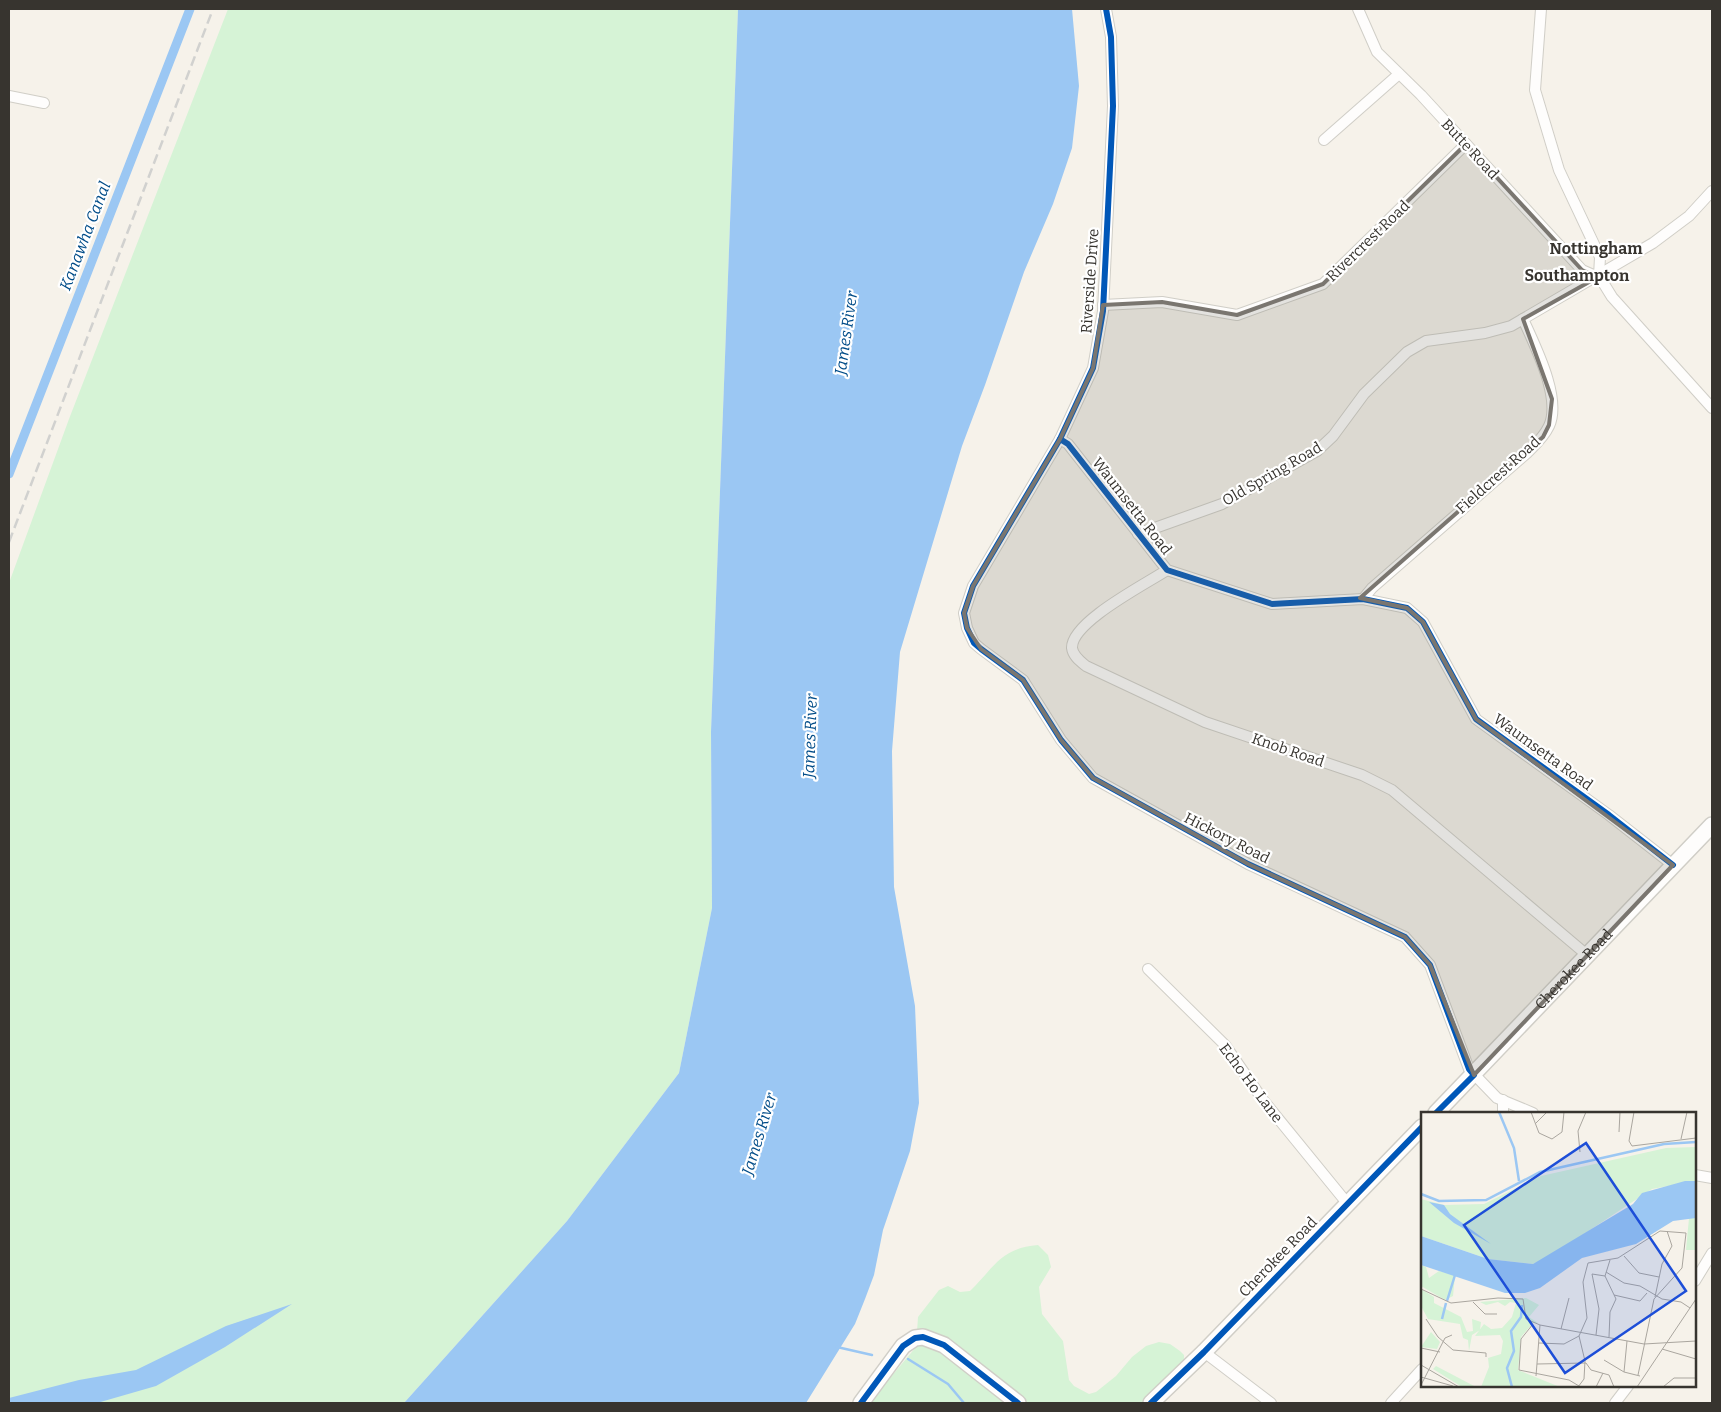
<svg xmlns="http://www.w3.org/2000/svg" width="1721" height="1412" viewBox="0 0 1721 1412" font-family="Bitter,serif">
<style>
.green{fill:#d6f3d6}
.water{fill:#9bc7f3}
.lines{fill:none;stroke-linecap:round;stroke-linejoin:round}
.stream{stroke:#9bc7f3;stroke-width:2.5}
.canal{stroke:#9bc7f3;stroke-width:9}
.street-casing{stroke:#d0cec7;stroke-width:12}
.secondary-casing{stroke:#d0cec7;stroke-width:18}
.street{stroke:#fefdfc;stroke-width:10}
.secondary{stroke:#fefdfc;stroke-width:15}
.rail{stroke:#d1d1cf;stroke-width:2.5;stroke-dasharray:10 5;stroke-linecap:butt}
.cycleway-casing{stroke:#fff;stroke-width:9}
.cycleway{stroke:#0057b8;stroke-width:6}
.marked{fill:#7a7670;fill-opacity:0.2;stroke:#7a7670;stroke-width:4;stroke-linejoin:round}
.labels{text-anchor:middle;dominant-baseline:central;stroke-width:4.5;stroke-linejoin:round;paint-order:stroke}
.street-label{font-size:15px;fill:#37342f;stroke:#fff}
.water-label{font-size:16px;font-style:italic;fill:#014c88;stroke:#fff}
.neighbourhood-label{font-size:16px;font-weight:bold;fill:#37342f;stroke:#fff}
.inset-river{fill:none;stroke:#9bc7f3;stroke-width:2.5}
.inset-road{fill:none;stroke:#aaa69f;stroke-width:1}
.view{fill:#1d4ed8;fill-opacity:0.15;stroke:#1d4ed8;stroke-width:2.5}
.inset-edge{fill:none;stroke:#37342f;stroke-width:2.5}
</style>
<rect width="100%" height="100%" fill="#f6f2ea"/>
<g class="green">
<polygon points="228,9 738,9 711,732 712,908 679,1073 567,1221 404,1403 9,1403 9,583 69,419"/>
<path d="M1038,1245L1048,1255L1051,1267L1039,1287L1042,1314L1063,1341L1069,1380L1074,1386L1089,1394L1096,1392L1116,1376L1132,1357L1146,1346L1159,1342L1170,1344L1180,1351L1184,1355V1362L1156,1403H869L916,1347L918,1317L939,1290L948,1286L960,1292L970,1291C994,1268 1000,1248 1038,1245Z"/>
</g>
<g class="water">
<polygon points="738,9 1072,9 1079,86 1072,148 1053,204 1024,272 985,385 962,446 900,652 892,751 894,887 915,1006 919,1103 910,1151 883,1230 874,1275 865,1299 855,1324 806,1403 404,1403 567,1221 679,1073 712,908 711,732"/>
<polygon points="292,1304 225,1347 156,1386 97,1403 9,1403 9,1398 79,1380 136,1370 226,1326"/>
</g>
<g class="lines">
<g class="stream">
<polyline points="837,1347 872,1355"/>
<polyline points="908,1359 948,1384 964,1403"/>
</g>
<polyline class="canal" points="9,474 190,9"/>
<defs>
<g id="street">
<polyline points="1106,9 1111,37 1113,106 1103,311 1093,368 1060,439 973,586 964,613 967,628 974,643 981,649 1023,680 1061,740 1093,778 1248,864 1405,937 1430,965 1469,1069 1497,1098 1533,1113"/>
<polyline points="1358,9 1377,52 1421,95 1582,270 1598,277"/>
<polyline points="1541,9 1535,90 1559,170 1600,257 1599,276 1612,297 1712,408"/>
<polyline points="9,96 44,103"/>
<polyline points="1324,140 1399,74"/>
<polyline points="1103,305 1162,302 1237,315 1323,284 1466,144"/>
<polyline points="1060,439 1068,444 1167,570 1272,604 1363,599 1407,608 1423,622 1476,719 1609,815 1673,865"/>
<polyline points="1138,534 1222,504 1317,451 1333,436 1364,394 1407,352 1426,341 1485,333 1511,326 1653,243 1689,216 1712,191"/>
<path d="M1167,570C1146,584 1071,622 1072,648C1073,656 1080,661 1086,666L1205,722L1362,775L1392,790L1587,955"/>
<path d="M1363,599L1372,588L1527,453C1535,445 1544,437 1549,426C1562,398 1535,346 1523,319"/>
<polyline points="1148,969 1225,1045 1263,1100 1347,1203"/>
<polyline points="1503,1100 1503,1113"/>
<polyline points="1695,1175 1712,1178"/>
<polyline points="1695,1281 1712,1253"/>
<polyline points="1204,1352 1271,1403"/>
<polyline points="1391,1403 1422,1369"/>
<polyline points="1615,1403 1628,1386"/>
</g>
<g id="secondary">
<path id="s1" d="M1436,1113L1712,825"/>
<polyline points="861,1403 903,1346 915,1338 923,1337 944,1345 1018,1403"/>
<polyline points="1151,1403 1204,1352 1422,1127"/>
</g>
</defs>
<use href="#street" class="street-casing"/>
<use href="#secondary" class="secondary-casing"/>
<use href="#street" class="street"/>
<use href="#secondary" class="secondary"/>
<polyline class="rail" points="9,542 213,9"/>
<defs>
<g id="cycleway">
<polyline points="1106,9 1111,37 1113,106 1103,311 1093,368 1060,439 973,586 964,613 967,628 974,643 981,649 1023,680 1061,740 1093,778 1248,864 1405,937 1430,965 1469,1069 1474,1075 1436,1113"/>
<polyline points="1060,439 1068,444 1167,570 1272,604 1363,599 1407,608 1423,622 1476,719 1609,815 1673,865"/>
<polyline points="861,1403 903,1346 915,1338 923,1337 944,1345 1018,1403"/>
<polyline points="1151,1403 1204,1352 1422,1127"/>
</g>
</defs>
<use href="#cycleway" class="cycleway-casing"/>
<use href="#cycleway" class="cycleway"/>
</g>
<path class="marked" d="M1466,144L1582,270L1598,277L1523,319L1552,399L1549,425L1543,437L1360,598L1407,608L1423,622L1476,719L1673,865L1474,1075L1430,965L1405,937L1248,864L1093,778L1061,740L1023,680L981,649L967,628L964,613L973,586L1060,439L1093,368L1103,305L1162,302L1237,315L1323,284Z"/>
<g class="labels">
<g class="street-label">
<text transform="translate(1470 149) rotate(47)">Butte Road</text>
<text transform="translate(1368 241) rotate(-44)">Rivercrest Road</text>
<text transform="translate(1090 281) rotate(-86)">Riverside Drive</text>
<text transform="translate(1272 474) rotate(-30)">Old Spring Road</text>
<text transform="translate(1498 475) rotate(-42)">Fieldcrest Road</text>
<text transform="translate(1132 506) rotate(52)">Waumsetta Road</text>
<text transform="translate(1288 750) rotate(19)">Knob Road</text>
<text transform="translate(1543 752) rotate(36)">Waumsetta Road</text>
<text transform="translate(1227 838) rotate(27)">Hickory Road</text>
<text stroke="none"><textPath href="#s1" startOffset="199">Cherokee Road</textPath></text>
<text transform="translate(1251 1083) rotate(53)">Echo Ho Lane</text>
<text transform="translate(1278 1257) rotate(-46)">Cherokee Road</text>
</g>
<g class="water-label">
<text transform="translate(85 236) rotate(-69)">Kanawha Canal</text>
<text transform="translate(846 333) rotate(-82)">James River</text>
<text transform="translate(810 736) rotate(-88)">James River</text>
<text transform="translate(759 1134) rotate(-73)">James River</text>
</g>
<g class="neighbourhood-label">
<text x="1596" y="248">Nottingham</text>
<text x="1577" y="275">Southampton</text>
</g>
</g>
<g transform="translate(1421 1112)">
<rect width="275" height="275" fill="#f6f2ea"/>
<path d="M275,35V69L231,77L128,145L112,152L67,147L0,124V87L23,93L63,92L120,64L245,36ZM268,106H275V138H265ZM0,153L5,155L8,166L18,159L34,163L32,184L24,188L0,174ZM0,177L13,185V191L40,205L46,220L52,219L51,207L60,210L59,218L51,223L48,239L47,228L42,226L39,212L7,207L0,194ZM105,186L118,193L108,205L117,211H112L100,225L97,258L139,275H60L68,255L67,246L80,242L82,229L79,223L54,224L63,212L70,217L81,216L91,205L95,191L89,190L84,194L77,190L65,193L59,190ZM10,220L19,230L16,237L0,235ZM15,254L55,275H41L12,257Z" fill="#d6f3d6"/>
<path d="M264,69H275V106L252,109L215,132L161,146L119,176L104,181H84L0,153V124L67,147L112,152L212,92L221,81ZM8,90L23,93L29,102L70,132L33,111Z" fill="#9bc7f3"/>
<path class="inset-river" d="M78,0L93,36L98,69M0,82L18,89L65,88L119,60L243,32L275,30M26,189L34,163M21,207L25,191M91,275L86,256L93,239L90,219L100,205L101,193"/>
<path class="inset-road" d="M110,0L118,21L131,27L141,20L143,0M213,0L208,29L211,34L275,26M114,12L126,0M198,20L199,0M260,27L266,0M159,40L157,19L165,0M203,144L218,161L238,165M185,160L203,171L219,174L241,187L260,190L269,196M0,177L30,191L77,186L102,187L105,207L119,213L223,232L275,229M193,183L219,189L226,181M234,185L241,152L251,134L246,119M52,190L64,202H76M5,207L17,225L32,238L65,241V245M112,212L100,227L98,258L148,268L158,274M140,217L148,186M175,223L178,197L171,162L184,164M188,225L189,200L195,187L184,164L189,148M118,231L143,232L158,224M0,236L19,240M241,237L275,247M183,248L203,260L219,264M116,252L165,251L170,258L188,263L193,275M0,253L38,275M203,260L206,229M115,264L119,213M0,265L32,274M0,273L24,226L31,223M157,275L163,267L164,249L158,224L166,206L162,170L167,151L197,146L239,119L265,121L261,156L233,187L217,263M175,275L182,261M216,275L275,187M242,275L253,266H275"/>
<path class="view" d="M165,31L265,179L144,261L43,113Z"/>
<rect width="275" height="275" class="inset-edge"/>
</g>
<rect width="1721" height="1412" fill="none" stroke="#37342f" stroke-width="20"/>
</svg>
